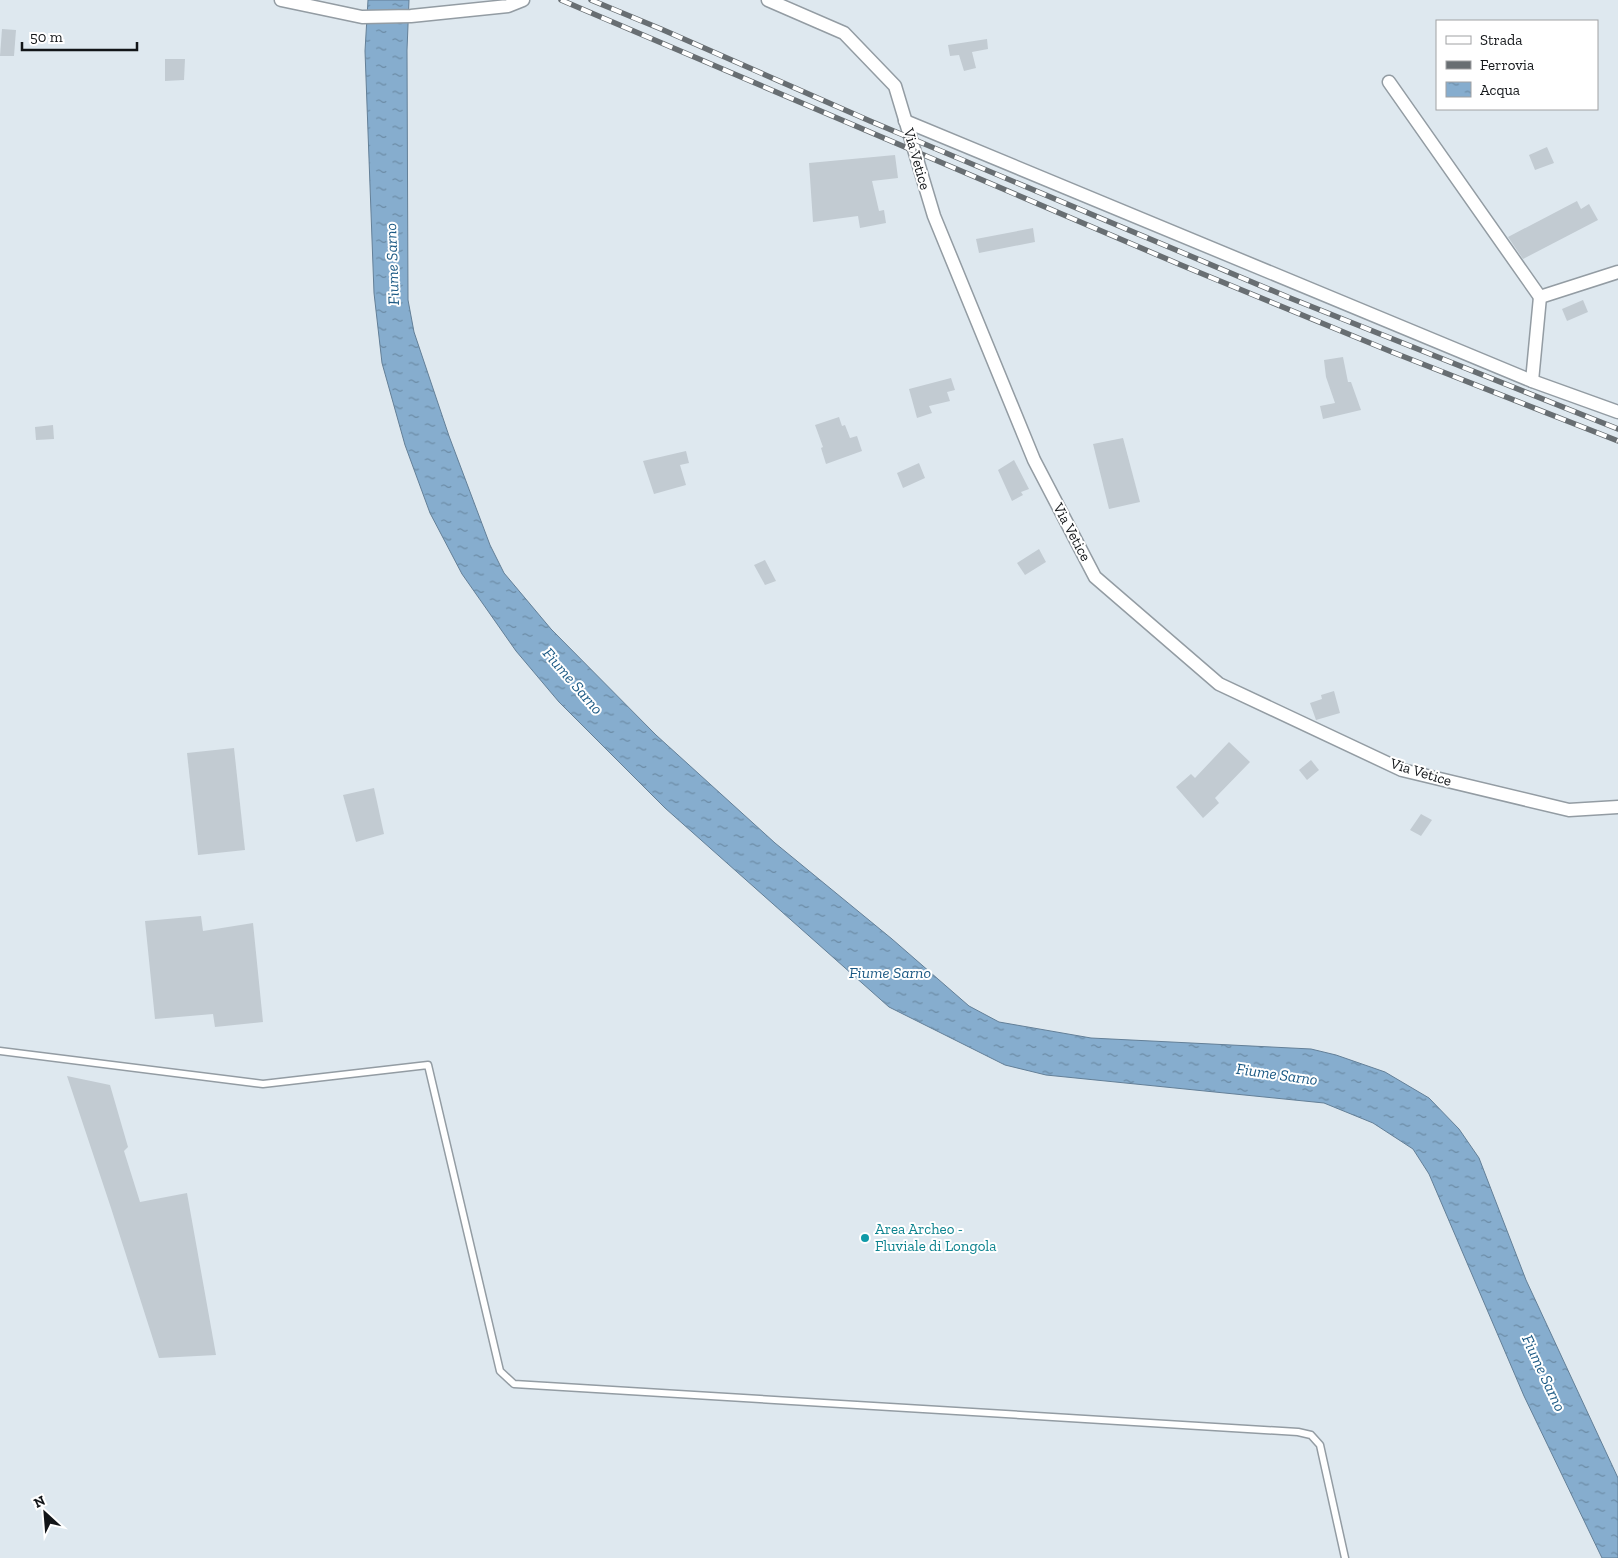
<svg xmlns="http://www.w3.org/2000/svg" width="1618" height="1558" viewBox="0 0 1618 1558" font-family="'Zilla Slab',serif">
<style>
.water{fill:url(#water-ripples);stroke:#637f97}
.building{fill:#c2cbd2}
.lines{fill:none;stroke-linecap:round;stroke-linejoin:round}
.service-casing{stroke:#939ca3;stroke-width:9}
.minor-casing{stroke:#939ca3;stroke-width:15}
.service{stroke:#fff;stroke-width:6}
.minor{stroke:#fff;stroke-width:12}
.rail-casing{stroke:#686e72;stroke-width:5.5}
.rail{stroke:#fff;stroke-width:4;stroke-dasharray:11;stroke-linecap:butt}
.culture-dot{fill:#0f9aa8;stroke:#fff;stroke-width:2}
.labels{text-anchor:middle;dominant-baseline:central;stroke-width:4;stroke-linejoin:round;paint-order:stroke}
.street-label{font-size:15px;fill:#121518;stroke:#fff}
.culture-label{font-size:15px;fill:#0d838f;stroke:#fff;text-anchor:start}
.water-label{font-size:16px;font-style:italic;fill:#1b5984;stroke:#fff}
</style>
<defs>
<pattern id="water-ripples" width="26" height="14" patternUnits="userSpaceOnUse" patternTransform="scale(1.25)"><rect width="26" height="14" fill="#86adce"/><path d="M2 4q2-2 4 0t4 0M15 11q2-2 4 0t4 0" fill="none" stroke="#6c8ca6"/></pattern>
</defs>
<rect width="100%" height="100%" fill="#dee8ef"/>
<polygon class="water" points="368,0 409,0 407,50 408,300 414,332 449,436 490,545 504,573 551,629 656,735 775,843 892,939 969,1006 999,1022 1091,1038 1311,1049 1336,1055 1385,1072 1429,1098 1459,1129 1479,1158 1526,1280 1618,1478 1618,1558 1602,1558 1524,1396 1429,1174 1413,1149 1373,1123 1324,1103 1046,1075 1005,1065 889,1007 665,808 559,702 516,651 462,574 430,513 405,445 382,363 374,293 365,51"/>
<g class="building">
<polygon points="2,29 16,30 14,56 0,56"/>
<polygon points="987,39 988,49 972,52 976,68 964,71 959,55 950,56 948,45"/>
<polygon points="165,59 185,59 184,80 165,81"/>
<polygon points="1547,147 1554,163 1535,170 1529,155"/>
<polygon points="895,155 898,178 872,181 879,211 884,210 886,223 860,228 858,216 813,222 809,163"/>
<polygon points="1577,201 1581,209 1589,204 1598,220 1523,259 1508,237"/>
<polygon points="1033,228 1035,242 979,253 976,239"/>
<polygon points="1583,300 1588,312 1567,321 1562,309"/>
<polygon points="1343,357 1348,382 1351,382 1361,410 1323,419 1320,406 1335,403 1326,377 1324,360"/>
<polygon points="951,378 955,390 947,392 950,401 929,406 932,413 917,418 909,389"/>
<polygon points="839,417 842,426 845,425 850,438 857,436 862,451 826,464 821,448 823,447 815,425"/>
<polygon points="53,425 54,439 36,440 35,427"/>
<polygon points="1123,438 1140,502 1109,509 1093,444"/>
<polygon points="686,451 689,463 680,465 686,485 654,494 643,461"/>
<polygon points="1014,460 1029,489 1021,492 1023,495 1012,501 998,470"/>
<polygon points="919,463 925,478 903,488 897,473"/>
<polygon points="1039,549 1046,562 1025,575 1017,563"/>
<polygon points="765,560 776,581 765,585 754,565"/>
<polygon points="1334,691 1340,713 1316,720 1310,703 1322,699 1321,695"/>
<polygon points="1229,742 1250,762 1215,798 1219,803 1203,818 1176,787 1191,774 1195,778"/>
<polygon points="234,748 245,850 198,855 187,753"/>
<polygon points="1311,760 1319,770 1307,780 1299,770"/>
<polygon points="374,788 384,834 356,842 343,795"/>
<polygon points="1421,814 1432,820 1421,836 1410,830"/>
<polygon points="201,916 203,931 253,923 263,1022 215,1027 213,1014 155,1019 145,921"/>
<polygon points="67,1076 110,1085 128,1147 124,1151 140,1202 187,1193 216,1355 159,1358 111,1208"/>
</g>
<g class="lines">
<defs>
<polyline id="service" points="0,1051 263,1084 428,1065 500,1371 514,1384 1298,1432 1311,1435 1320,1445 1345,1558"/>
<g id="minor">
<polyline points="281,0 362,17 411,16 508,6 523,0"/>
<polyline points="768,0 844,33 895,86 934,216 1034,460 1095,577 1219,684 1402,770 1569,810 1618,807"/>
<polyline points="1389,82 1540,297 1618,272"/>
<polyline points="905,121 1532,381 1618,412"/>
<polyline points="1532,381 1540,297"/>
</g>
</defs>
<use href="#service" class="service-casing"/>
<use href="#minor" class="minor-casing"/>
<use href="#service" class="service"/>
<use href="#minor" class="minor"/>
<defs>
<g id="rail">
<polyline points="561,0 1181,265 1392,352 1618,441"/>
<polyline points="591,0 661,29 870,121 1290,298 1618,429"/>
</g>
</defs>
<use href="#rail" class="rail-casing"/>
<use href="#rail" class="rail"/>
</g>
<circle class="culture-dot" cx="865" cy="1238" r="5"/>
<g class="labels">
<g class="street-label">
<text transform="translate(917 159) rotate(74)">Via Vetice</text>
<text transform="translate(1072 532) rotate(62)">Via Vetice</text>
<text transform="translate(1421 772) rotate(17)">Via Vetice</text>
</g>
<g class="culture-label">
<text x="875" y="1229">Area Archeo -<tspan x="875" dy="17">Fluviale di Longola</tspan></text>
</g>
<g class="water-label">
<text transform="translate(392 264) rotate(-92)">Fiume Sarno</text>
<text transform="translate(573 681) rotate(49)">Fiume Sarno</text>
<text x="890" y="972">Fiume Sarno</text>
<text transform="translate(1277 1074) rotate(8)">Fiume Sarno</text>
<text transform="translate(1544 1373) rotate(65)">Fiume Sarno</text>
</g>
</g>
<rect x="1436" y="20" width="162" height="90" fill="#ffffff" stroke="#a0a1a3"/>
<rect x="1446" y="36" width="25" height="8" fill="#ffffff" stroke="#a0a1a3"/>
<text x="1480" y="45" font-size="15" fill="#121518">Strada</text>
<rect x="1446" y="61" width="25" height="8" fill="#686e72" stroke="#a0a1a3"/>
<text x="1480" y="70" font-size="15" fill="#121518">Ferrovia</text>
<rect x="1446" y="82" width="25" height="15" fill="url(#water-ripples)" stroke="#a0a1a3"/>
<text x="1480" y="95" font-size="15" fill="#121518">Acqua</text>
<g transform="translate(45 1513) rotate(334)" stroke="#ffffff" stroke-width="4" paint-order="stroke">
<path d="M0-4L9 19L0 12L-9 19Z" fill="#121518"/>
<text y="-8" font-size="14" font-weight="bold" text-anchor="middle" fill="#121518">N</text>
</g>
<path d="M22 42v8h115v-8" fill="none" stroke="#121518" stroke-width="2.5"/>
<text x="30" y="42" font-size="15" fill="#121518" stroke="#ffffff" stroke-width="4" paint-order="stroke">50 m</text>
</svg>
